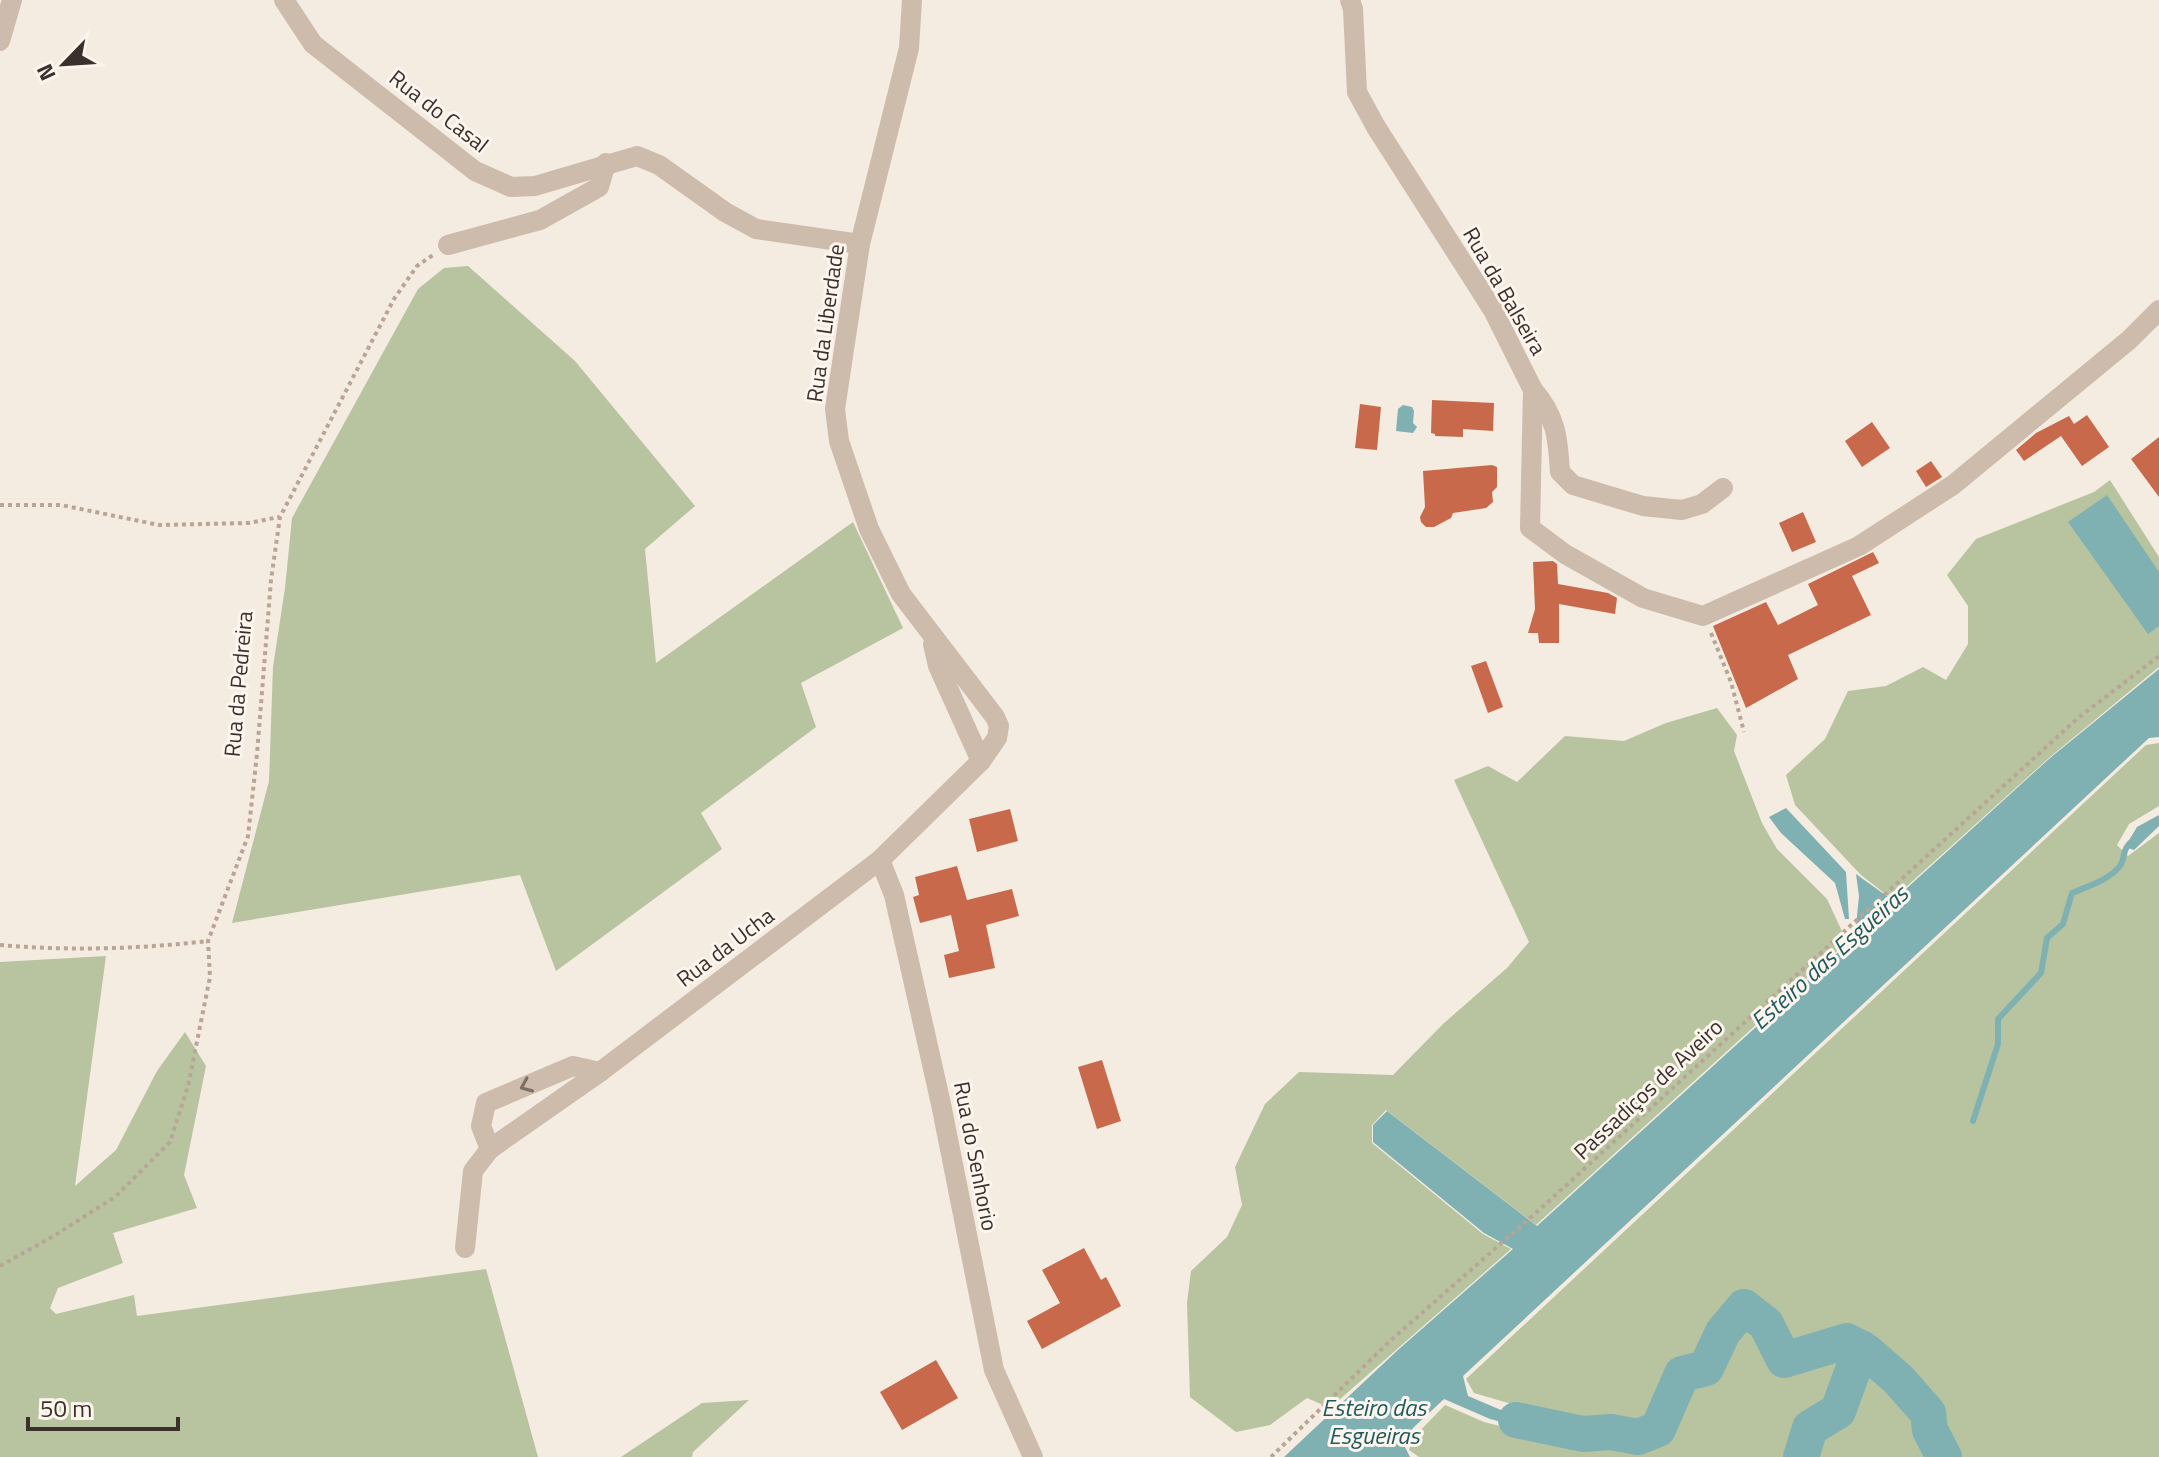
<svg xmlns="http://www.w3.org/2000/svg" width="2159" height="1457" viewBox="0 0 2159 1457" font-family="'Titillium Web',sans-serif">
<style>
.green{fill:#b8c4a0}
.water{fill:#7fb0b2}
.lines{fill:none;stroke-linecap:round;stroke-linejoin:round}
.stream{stroke:#7fb0b2;stroke-width:6}
.river{stroke:#7fb0b2;stroke-width:36}
.building{fill:#c8694b}
.path{stroke:#b9a596;stroke-width:4;stroke-dasharray:4 4;stroke-linecap:butt}
.street{stroke:#cdbbac;stroke-width:20}
.oneway{stroke:#7d6f65}
.labels{text-anchor:middle;dominant-baseline:central;stroke-width:6;stroke-linejoin:round;paint-order:stroke}
.street-label{font-size:22px;fill:#3b302b;stroke:#fbf5ee}
.water-label{font-size:24px;font-style:italic;fill:#1f5a5e;stroke:#fbf5ee}
</style>
<rect width="100%" height="100%" fill="#f4ebe1"/>
<g class="green">
<polygon points="468,266 575,361 695,506 645,549 656,663 853,522 903,628 801,683 816,727 701,813 722,849 556,971 520,875 232,923 269,781 273,667 285,588 292,518 418,289 444,268"/>
<polygon points="2110,480 2159,557 2159,667 2050,757 1906,887 1888,896 1861,875 1795,805 1786,775 1825,739 1848,691 1886,686 1923,667 1946,680 1968,644 1968,606 1947,575 1976,539 2094,492"/>
<polygon points="1717,708 1737,735 1734,751 1762,823 1777,849 1827,899 1847,942 1536,1225 1386,1110 1372,1125 1372,1143 1483,1234 1511,1249 1330,1408 1307,1398 1270,1425 1236,1432 1190,1397 1187,1303 1191,1271 1227,1237 1242,1205 1235,1167 1265,1104 1299,1072 1393,1075 1443,1024 1507,968 1529,942 1454,780 1488,766 1517,782 1565,736 1624,741 1666,723"/>
<polygon points="2159,743 2159,806 2129,824 2117,845 2128,856 2159,833 2159,1457 1419,1457 1409,1450 1414,1437 1445,1405 1484,1422 1559,1441 1571,1425 1563,1419 1474,1393 1466,1379 2146,745"/>
<polygon points="106,956 75,1186 116,1150 157,1071 185,1032 206,1066 184,1175 197,1208 113,1233 123,1263 58,1288 50,1308 56,1314 134,1295 137,1316 486,1269 538,1457 0,1457 0,962"/>
<polygon points="749,1400 693,1452 692,1457 621,1457 702,1403"/>
</g>
<g class="water">
<polygon points="1403,405 1412,407 1414,411 1413,423 1417,427 1413,433 1396,431 1398,409"/>
<polygon points="2107,495 2159,572 2159,626 2148,634 2068,522"/>
<polygon points="2159,669 2159,737 2149,738 1463,1376 1468,1396 1501,1410 1547,1419 1565,1428 1556,1436 1490,1419 1444,1399 1413,1428 1403,1443 1410,1457 1284,1457 1399,1349 1513,1249 1484,1233 1373,1142 1373,1125 1387,1111 1537,1226 1855,937 1859,896 1856,874 1888,897 1907,888 2050,758"/>
<polygon points="1786,808 1846,872 1849,919 1845,919 1835,883 1781,833 1769,817"/>
<polygon points="2159,815 2159,826 2134,850 2125,847 2137,827"/>
</g>
<g class="lines">
<path class="stream" d="M1973,1121L1998,1044V1019L2041,973L2047,938L2063,924L2072,893C2088,886 2109,880 2120,866C2125,859 2122,850 2130,843"/>
<g class="river">
<polyline points="1516,1420 1583,1434 1611,1432 1638,1437 1658,1429 1682,1374 1706,1368 1723,1332 1744,1307 1766,1324 1784,1360 1847,1341 1867,1352 1899,1380 1928,1413 1930,1430 1944,1457"/>
<polyline points="1801,1457 1810,1428 1838,1411 1861,1348"/>
</g>
</g>
<g class="building">
<polygon points="1432,400 1494,403 1493,431 1463,429 1463,437 1435,436 1435,434 1431,433"/>
<polygon points="1360,404 1381,407 1377,450 1355,448"/>
<polygon points="2087,415 2109,447 2082,466 2061,436 2024,461 2016,450 2036,433 2069,416 2074,424"/>
<polygon points="1872,422 1890,448 1862,467 1845,441"/>
<polygon points="2159,437 2159,497 2131,459"/>
<polygon points="1931,461 1942,477 1926,487 1916,471"/>
<polygon points="1492,465 1497,467 1497,487 1492,492 1493,502 1486,508 1453,513 1451,518 1434,527 1426,527 1421,522 1420,517 1425,507 1423,471"/>
<polygon points="1803,512 1816,542 1792,552 1779,523"/>
<polygon points="1873,552 1879,563 1852,576 1871,615 1788,655 1798,679 1746,708 1713,626 1766,602 1778,625 1818,605 1808,584"/>
<polygon points="1553,561 1557,564 1558,584 1608,593 1617,598 1615,614 1559,604 1559,643 1539,643 1538,633 1528,633 1535,609 1533,562"/>
<polygon points="1486,661 1503,707 1488,713 1471,666"/>
<polygon points="1010,809 1018,841 977,852 969,819"/>
<polygon points="957,866 967,900 1012,889 1019,916 986,925 995,968 949,978 944,955 959,951 951,915 920,923 913,897 919,895 915,877"/>
<polygon points="1102,1060 1121,1121 1097,1129 1078,1067"/>
<polygon points="1084,1248 1101,1280 1106,1277 1121,1306 1042,1349 1027,1321 1060,1303 1042,1270"/>
<polygon points="936,1360 958,1398 902,1430 880,1392"/>
</g>
<g class="lines">
<g class="path">
<polyline points="0,505 61,505 159,525 249,523 279,517"/>
<polyline points="1711,633 1731,682 1744,732"/>
<path d="M0,945C69,951 139,949 208,941"/>
<polyline points="0,1266 52,1237 115,1197 170,1142 188,1086 210,977 208,941 248,836 257,754 271,580 280,517 394,299 417,266 433,255"/>
<polyline points="1271,1457 1390,1341 1538,1211 2078,718 2159,656"/>
</g>
<g class="street">
<polyline points="284,0 313,44 475,171 511,187 535,186 637,156 659,165 725,212 756,229 860,244"/>
<polyline points="1350,0 1353,9 1357,92 1376,127 1493,310 1533,390 1530,528 1565,554 1643,598 1703,616 1859,546 1953,485 2129,340 2159,310"/>
<polyline points="0,41 12,0"/>
<polyline points="448,245 540,220 599,187 606,163"/>
<path d="M1533,390C1556,416 1558,438 1560,472L1573,485L1643,506L1682,510L1702,504L1723,488"/>
<polyline points="933,644 938,666 981,761"/>
<polyline points="880,860 894,895 941,1104 994,1370 1033,1457"/>
<polyline points="490,1149 481,1126 486,1103 573,1066 600,1072"/>
<polyline points="465,1248 473,1171 490,1149 600,1072 880,860 981,761 997,738 999,726 995,717 901,594 869,529 839,441 835,409 860,244 909,48 912,0"/>
</g>
</g>
<defs><path id="oneway-chevron" d="M-2-3.5L2.5 0L-2 3.5" fill="none" stroke-width="1.6" stroke-linecap="round" stroke-linejoin="round" transform="scale(2)"/></defs>
<use class="oneway" href="#oneway-chevron" transform="translate(526 1086) rotate(157)"/>
<g class="labels">
<g class="street-label">
<text transform="translate(439 111) rotate(38)">Rua do Casal</text>
<text transform="translate(1505 291) rotate(60)">Rua da Balseira</text>
<text transform="translate(825 323) rotate(-82)">Rua da Liberdade</text>
<text transform="translate(238 684) rotate(-85)">Rua da Pedreira</text>
<text transform="translate(725 947) rotate(-37)">Rua da Ucha</text>
<text transform="translate(1648 1089) rotate(-43)">Passadiços de Aveiro</text>
<text transform="translate(976 1156) rotate(79)">Rua do Senhorio</text>
</g>
<g class="water-label">
<text transform="translate(1829 957) rotate(-42)">Esteiro das Esgueiras</text>
<text x="1374" y="1407">Esteiro das<tspan x="1374" dy="28">Esgueiras</tspan></text>
</g>
</g>
<g transform="translate(64 64) rotate(245)" stroke="#fbf5ee" stroke-width="6" paint-order="stroke">
<path d="M0-6L14 30L0 20L-14 30Z" fill="#3b302b"/>
<text y="-12" font-size="22" font-weight="bold" text-anchor="middle" fill="#3b302b">N</text>
</g>
<path d="M28 1417v12h150v-12" fill="none" stroke="#3b302b" stroke-width="4"/>
<text x="40" y="1417" font-size="24" fill="#3b302b" stroke="#fbf5ee" stroke-width="6" paint-order="stroke">50 m</text>
</svg>
